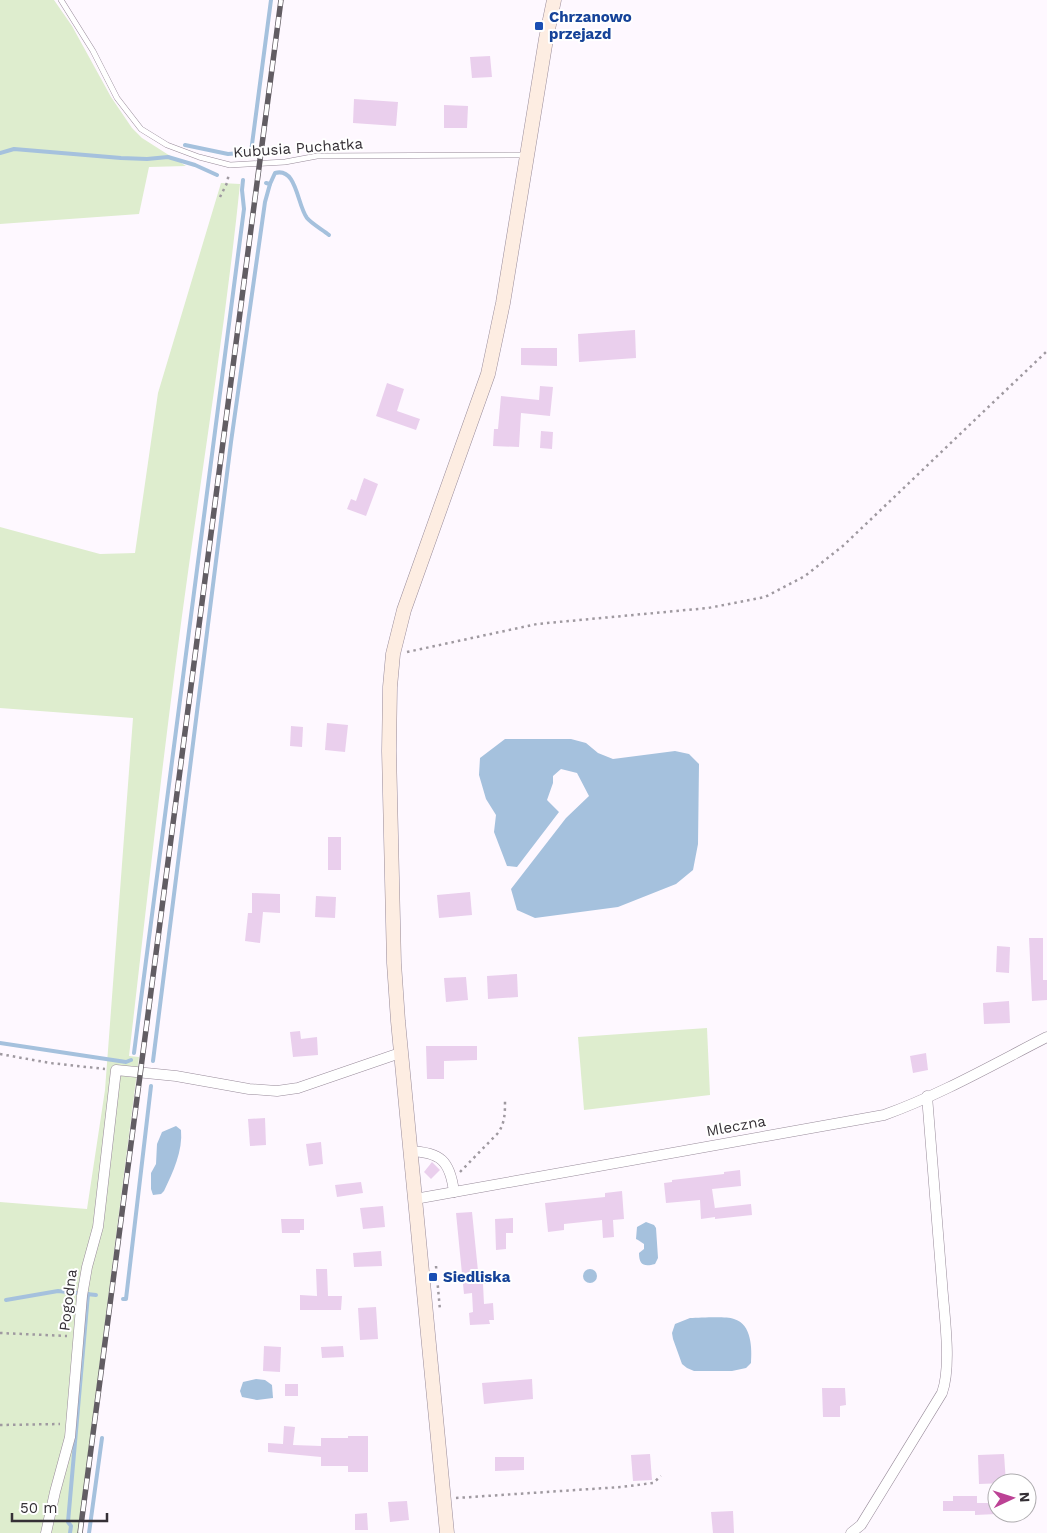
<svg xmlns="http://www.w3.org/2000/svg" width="1047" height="1533" viewBox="0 0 1047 1533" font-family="'Work Sans',sans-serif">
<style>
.green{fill:#deedce}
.water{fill:#a5c1dd}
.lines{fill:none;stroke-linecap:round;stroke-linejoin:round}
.stream{stroke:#a5c1dd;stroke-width:4}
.building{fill:#eacfed}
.lane-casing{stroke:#988b9a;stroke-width:6}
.street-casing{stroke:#988b9a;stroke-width:11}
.secondary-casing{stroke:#988b9a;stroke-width:15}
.path{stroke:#9f99a0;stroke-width:2.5;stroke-dasharray:2.5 4;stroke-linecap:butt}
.lane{stroke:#fff;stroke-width:5}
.street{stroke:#fff;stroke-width:10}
.secondary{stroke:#fdede2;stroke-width:14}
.rail-casing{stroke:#625d63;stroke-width:5.5}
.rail{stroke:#fff;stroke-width:4;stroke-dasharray:11;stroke-linecap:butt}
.transit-dot{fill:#1a4fb4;stroke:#fff;stroke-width:2}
.labels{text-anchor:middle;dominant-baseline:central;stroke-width:4;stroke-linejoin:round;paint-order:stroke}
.transit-label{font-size:15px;font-weight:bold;fill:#164399;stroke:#fff;text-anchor:start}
.street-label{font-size:15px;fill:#353036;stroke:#fff}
</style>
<rect width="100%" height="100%" fill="#fef8ff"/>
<g class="green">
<polygon points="0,0 54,0 72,26 111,97 132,128 142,138 186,166 149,167 139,214 0,224"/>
<path d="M221,183L240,184C227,311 207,438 189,565C166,728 148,892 129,1056L139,1057L78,1533H0V1202L87,1209L105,1090L133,718L0,708V527L100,554L135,553L158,393Z"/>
<polygon points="707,1028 710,1095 584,1110 578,1037"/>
</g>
<g class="water">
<polygon points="505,739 571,739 586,743 598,753 613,759 675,751 689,754 699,764 698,844 693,870 676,884 618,907 535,918 517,910 511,889 566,818 589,796 577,773 561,769 553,776 553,783 547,800 559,812 517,867 507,866 494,832 496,815 486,799 479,775 480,758"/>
<path d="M176,1126L181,1130C183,1151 173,1172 164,1191L161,1194L153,1195L151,1189V1173L156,1164L157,1144L162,1132Z"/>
<path d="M646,1222L654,1225L656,1228L658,1258L655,1264C644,1267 639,1265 639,1253L644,1249V1244L638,1240L636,1239L637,1227Z"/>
<circle cx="590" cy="1276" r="7"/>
<path d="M690,1318C701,1318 725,1316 734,1319C752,1324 752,1349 751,1363L746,1368L732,1371H694L687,1368L682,1364L673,1339L672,1333L675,1324Z"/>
<polygon points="256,1379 265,1380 272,1385 273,1398 257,1400 242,1397 240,1391 243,1382"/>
</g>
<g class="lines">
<g class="stream">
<polyline points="185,145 228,154 251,152 271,0"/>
<polyline points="0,153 14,149 121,158 147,159 168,157 195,165 217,175"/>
<path d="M266,183L270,184L275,173C297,167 297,205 307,218C312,224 323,230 329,235"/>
<polyline points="0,1043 126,1062 131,1060"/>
<polyline points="134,1053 244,209 242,190 243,180"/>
<polyline points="153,1061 231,442 265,202 270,184"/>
<polyline points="123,1299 126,1299 151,1086"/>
<polyline points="6,1300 58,1291 96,1295"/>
<polyline points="70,1533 71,1526 68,1522 88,1294"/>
<polyline points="89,1533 102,1438"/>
</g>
</g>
<g class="building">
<polygon points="490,56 492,77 472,78 470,57"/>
<polygon points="354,99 398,102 396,126 353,123"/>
<polygon points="444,105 468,106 467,128 444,128"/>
<polygon points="635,330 636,358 579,362 578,334"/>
<polygon points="521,348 557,348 557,366 521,365"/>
<polygon points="387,383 404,389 397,411 420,419 416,430 376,416"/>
<polygon points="540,386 553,387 550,416 521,413 519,447 493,446 494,429 498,429 501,396 539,400"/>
<polygon points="541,431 553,432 552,449 540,448"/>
<polygon points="364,478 378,484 366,516 347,509 351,499 356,501"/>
<polygon points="327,723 348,725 345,752 325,750"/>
<polygon points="291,726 303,727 302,747 290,746"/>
<rect x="328" y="837" width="13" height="33"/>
<polygon points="470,892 472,915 439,918 437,895"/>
<polygon points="252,893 280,894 280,913 263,912 260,943 245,941 248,913 252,913"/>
<polygon points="316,896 336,897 335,918 315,917"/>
<polygon points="1029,938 1043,938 1043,980 1047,980 1047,1000 1032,1001"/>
<polygon points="997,946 1010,947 1009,973 996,972"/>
<polygon points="517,974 518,997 488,999 487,976"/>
<polygon points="466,977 468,1000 446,1002 444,978"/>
<polygon points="1009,1001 1010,1023 984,1024 983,1003"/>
<polygon points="300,1031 301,1039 317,1037 318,1055 293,1057 290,1032"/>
<polygon points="426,1046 477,1046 477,1060 444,1061 444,1079 427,1079"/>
<polygon points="926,1053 928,1070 913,1073 910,1056"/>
<polygon points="265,1118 266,1145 250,1146 248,1119"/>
<polygon points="321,1142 323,1164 309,1166 306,1144"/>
<polygon points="432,1162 440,1170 431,1179 424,1172"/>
<polygon points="740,1170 741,1186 712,1189 715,1209 715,1208 751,1204 752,1215 715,1219 715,1217 701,1219 700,1200 666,1203 664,1183 672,1182 672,1180 724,1174 724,1172"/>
<polygon points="361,1182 363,1193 337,1197 335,1185"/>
<polygon points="622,1191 624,1219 613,1220 614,1237 603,1238 602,1220 564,1224 564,1230 548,1232 545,1203 605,1197 605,1193"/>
<polygon points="383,1206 385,1227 363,1229 360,1208"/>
<polygon points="472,1212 478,1271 485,1271 486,1284 483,1284 484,1304 493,1303 494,1320 489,1320 490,1324 470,1325 469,1313 473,1312 472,1293 464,1294 456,1213"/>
<polygon points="513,1218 513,1233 506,1233 506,1249 496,1250 495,1219"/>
<polygon points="281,1219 304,1219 304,1230 300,1230 300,1233 282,1233"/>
<polygon points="381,1251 382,1266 354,1267 353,1253"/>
<polygon points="316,1269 327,1269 328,1296 342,1296 341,1310 300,1310 300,1295 317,1296"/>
<polygon points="376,1307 378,1339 360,1340 358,1308"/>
<polygon points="264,1346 281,1347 280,1372 263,1371"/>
<polygon points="343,1346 344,1357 322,1358 321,1347"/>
<polygon points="532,1379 533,1399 484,1404 482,1383"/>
<rect x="285" y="1384" width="13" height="12"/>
<polygon points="822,1388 845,1388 846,1405 840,1406 840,1417 823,1417"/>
<polygon points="284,1426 295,1427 293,1445 321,1446 321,1438 348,1438 348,1436 368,1436 368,1472 348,1472 348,1466 321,1466 321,1457 268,1452 268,1443 283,1444"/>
<polygon points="650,1454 652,1480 633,1481 631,1455"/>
<polygon points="1004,1454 1006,1483 979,1484 978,1455"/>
<polygon points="495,1457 524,1457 524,1470 495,1471"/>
<polygon points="953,1496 977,1496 977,1503 997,1503 997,1514 975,1515 975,1511 943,1511 943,1501 953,1501"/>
<polygon points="407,1501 409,1520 390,1522 388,1502"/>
<polygon points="733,1511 734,1533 713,1533 711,1512"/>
<polygon points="367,1513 368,1530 355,1530 355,1514"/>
</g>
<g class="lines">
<defs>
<polyline id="lane" points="61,0 93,51 117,98 141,129 167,145 199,157 230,165 285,162 317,156 527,155"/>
<g id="street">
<path d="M409,1151C441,1152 450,1161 454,1192"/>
<path d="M415,1199L884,1115C940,1095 994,1064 1047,1037"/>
<polyline points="46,1533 55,1492 70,1437 82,1296 87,1267 98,1227 116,1070 176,1076 249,1089 277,1091 298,1088 400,1053"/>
<path d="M851,1533L861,1525L942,1393C952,1365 944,1314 942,1283C937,1221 932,1158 927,1096"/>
</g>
<polyline id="secondary" points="447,1533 398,1021 394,963 389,751 390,687 393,654 404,610 488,374 503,303 546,39 554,0"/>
</defs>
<use href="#lane" class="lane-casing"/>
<use href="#street" class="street-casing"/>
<use href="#secondary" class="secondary-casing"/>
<g class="path">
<polyline points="220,197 227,183 229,173"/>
<polyline points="407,652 537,624 708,608 765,597 805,576 844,545 1047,351"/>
<polyline points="0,1054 50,1063 105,1069"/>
<path d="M460,1172L498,1133C505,1123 505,1113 505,1100"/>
<polyline points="436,1266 440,1310"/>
<polyline points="0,1333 67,1336"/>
<polyline points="0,1425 60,1424"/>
<polyline points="456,1498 621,1487 653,1483 661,1476"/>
</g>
<use href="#lane" class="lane"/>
<use href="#street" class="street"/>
<use href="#secondary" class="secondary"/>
<defs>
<polyline id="rail" points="80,1533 281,0"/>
</defs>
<use href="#rail" class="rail-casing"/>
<use href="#rail" class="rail"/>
</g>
<g class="transit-dot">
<rect x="534" y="21" width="10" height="10" rx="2.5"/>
<rect x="428" y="1272" width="10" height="10" rx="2.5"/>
</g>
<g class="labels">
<g class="transit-label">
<text x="549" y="17">Chrzanowo<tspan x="549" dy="17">przejazd</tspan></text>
<text x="443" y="1277">Siedliska</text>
</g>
<g class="street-label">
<text transform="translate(298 148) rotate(-4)">Kubusia Puchatka</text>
<text transform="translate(736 1126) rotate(-10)">Mleczna</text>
<text transform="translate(68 1300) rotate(-83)">Pogodna</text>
</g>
</g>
<g transform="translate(1012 1498) rotate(86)"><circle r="24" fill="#ffffff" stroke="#aeacaf"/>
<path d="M0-4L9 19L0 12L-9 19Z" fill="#bc4295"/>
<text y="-8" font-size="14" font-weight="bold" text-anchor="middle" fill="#353036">N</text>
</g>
<path d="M12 1513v8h95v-8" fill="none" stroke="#353036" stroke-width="2.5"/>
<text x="20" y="1513" font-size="15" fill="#353036" stroke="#ffffff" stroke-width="4" paint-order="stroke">50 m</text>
</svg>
